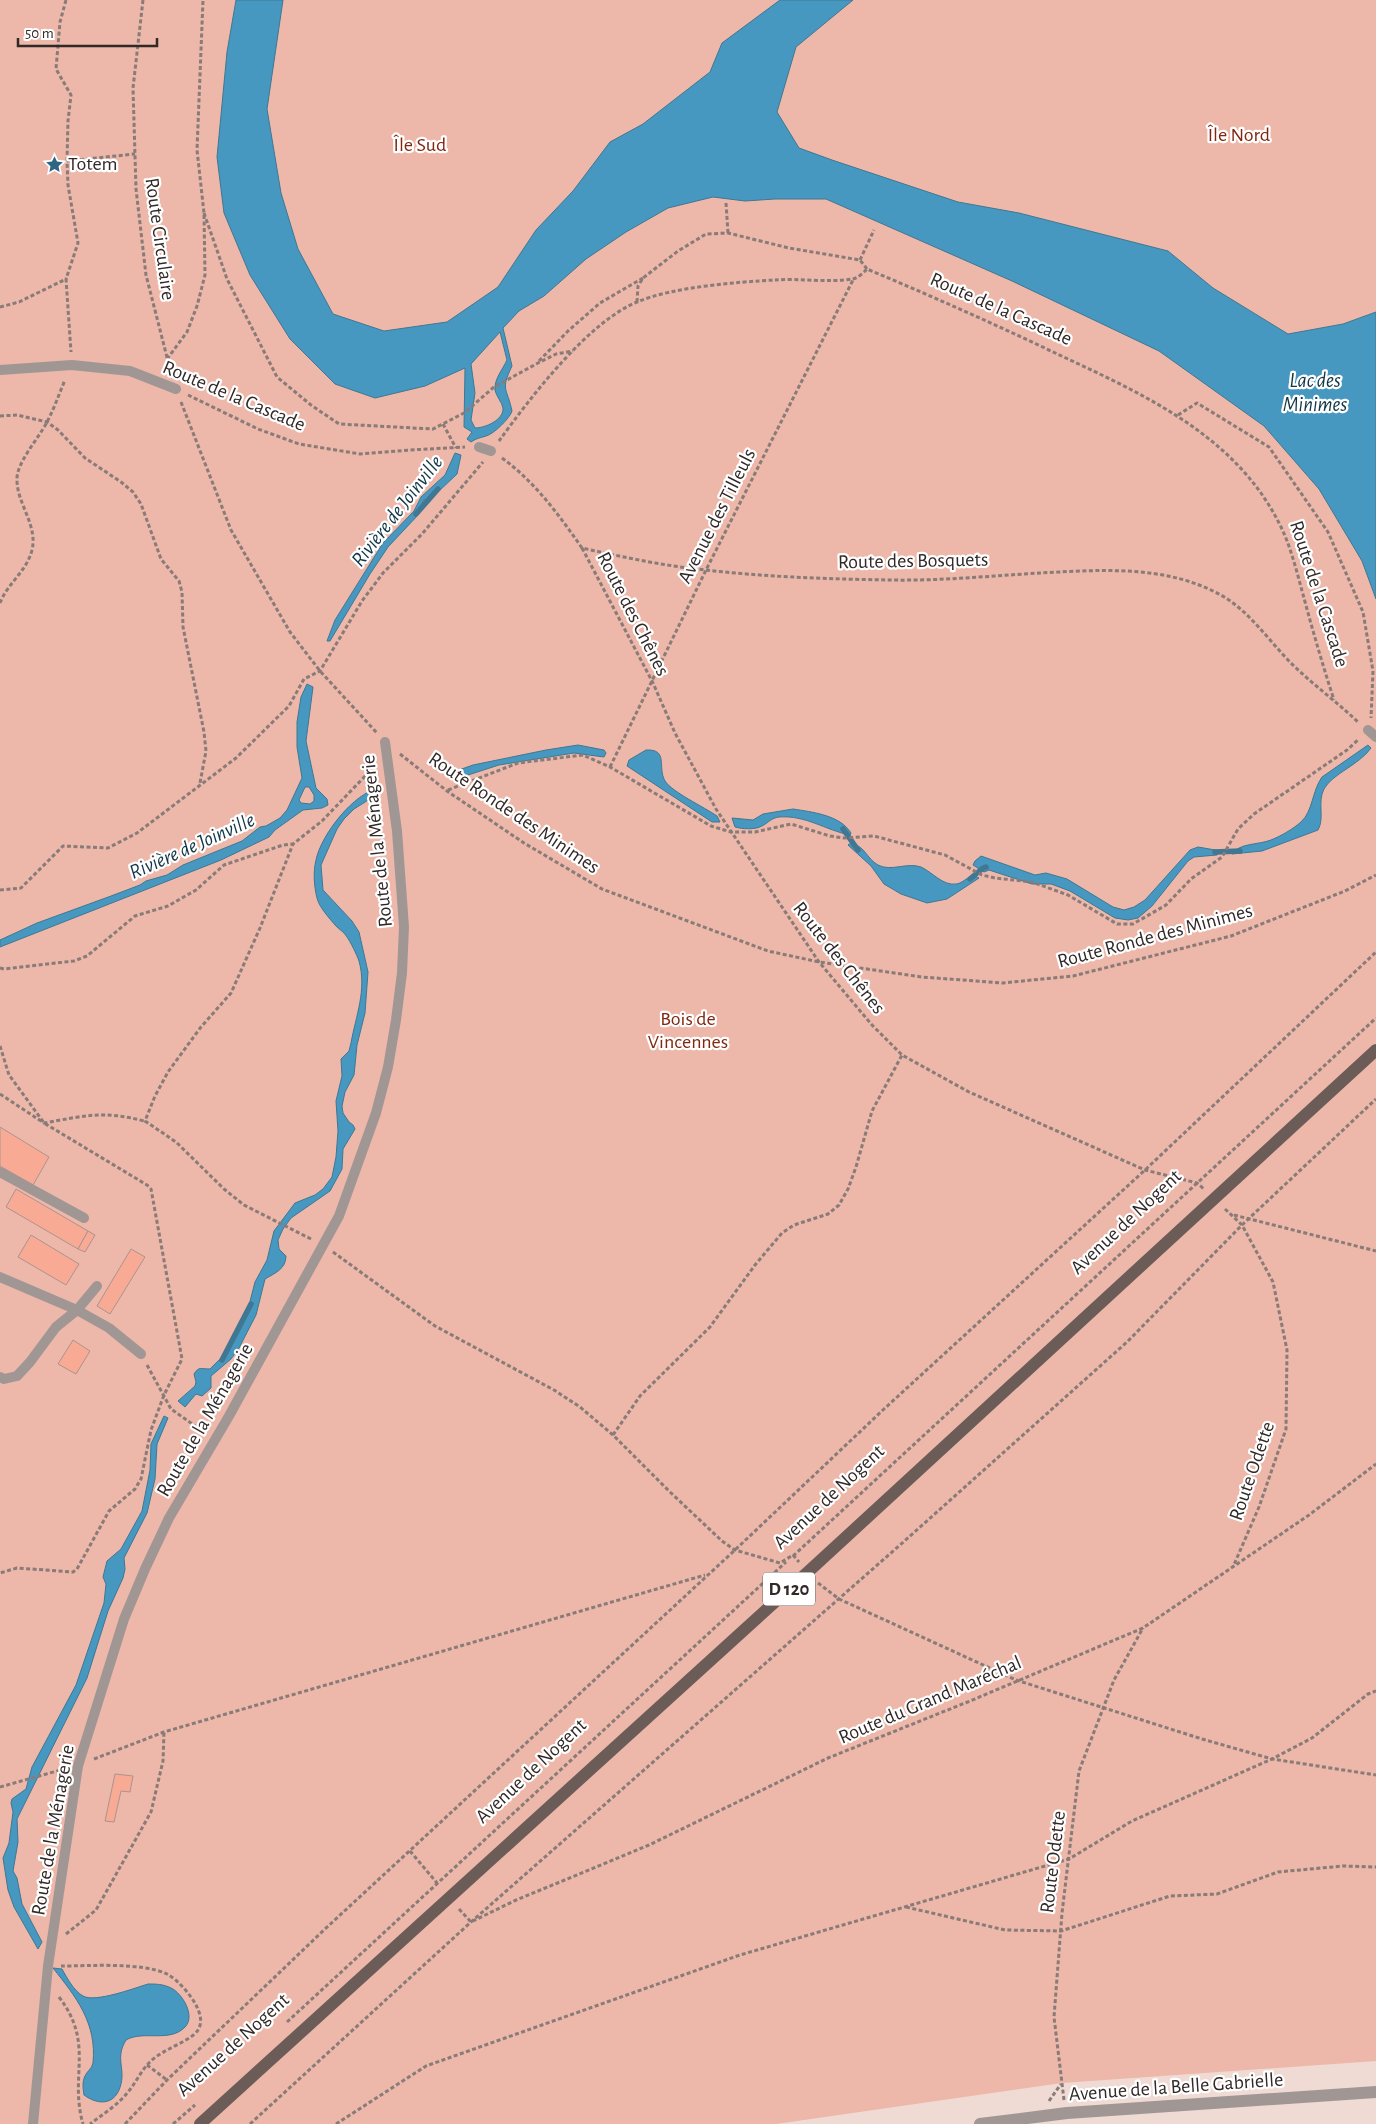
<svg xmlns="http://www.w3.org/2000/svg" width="1376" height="2124" viewBox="0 0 1376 2124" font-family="'Alegreya Sans',sans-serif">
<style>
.green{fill:#edb7a9}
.water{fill:#4798c0;stroke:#407792;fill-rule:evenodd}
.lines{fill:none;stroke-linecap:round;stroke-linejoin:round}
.stream{stroke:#407792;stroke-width:5.5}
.building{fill:#f9aa95;stroke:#a8958f}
.path{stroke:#897b77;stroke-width:3;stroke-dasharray:4 2.5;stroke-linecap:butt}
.service{stroke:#a09795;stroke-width:10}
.minor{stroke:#a09795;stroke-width:12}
.primary{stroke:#6b5c58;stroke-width:12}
.labels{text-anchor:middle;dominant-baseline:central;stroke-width:4.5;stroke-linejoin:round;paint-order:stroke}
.shield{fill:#fff;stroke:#6f6968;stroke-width:1}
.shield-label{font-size:19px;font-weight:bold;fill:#312927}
.park-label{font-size:20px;fill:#81270f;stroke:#fff}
.poi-label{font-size:20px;fill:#312927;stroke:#fff;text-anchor:start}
.street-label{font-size:20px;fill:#312927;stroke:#fff}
.water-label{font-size:21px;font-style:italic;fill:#113647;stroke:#fff}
</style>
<rect width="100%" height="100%" fill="#efdad4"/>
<polygon class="green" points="0,0 1376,0 1376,2061 1062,2083 776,2124 0,2124"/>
<g class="water">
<path d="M236,0H283L267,109L281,193L298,249L333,314L384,331L447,322L498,287L536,230L573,191L610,142L643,124L710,72L722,43L780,0H853L796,47L777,112L799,148L832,160L958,202L1019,213L1168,251L1213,288L1288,334L1343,324L1376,312V599L1362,561L1319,489L1264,426L1159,351L1012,281L826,199H775L745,201L713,197L668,208L626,232L586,259L544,296L519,311L503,328L512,366C500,391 507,387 512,411C510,418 494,434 486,436C480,438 477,438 471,442L467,439L472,432L464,427L465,368L425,386L375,398L335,384L290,339L250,275L224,213L217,157L227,52ZM500,332L507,360C503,369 494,379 495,390C496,396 502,402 503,408C504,420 485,428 475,428L471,420L475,393L471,364Z"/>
<polygon points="455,453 461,455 457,474 439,491 423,501 419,514 388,547 370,574 330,641 327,641 335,620 383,543 414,511 421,497 445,475"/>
<path d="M307,684L313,687L306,741L316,788L327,799L328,805L322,808L303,810L275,830L269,837L221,860L0,947V940L37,923L111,896L140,885L146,881L167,875L183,865L242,841L260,827L266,826L280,818L287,810L302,778L297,747V722L301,697ZM305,787H309L314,795V801L310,804L301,803L299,800Z"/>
<polygon points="578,745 604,750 606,753 604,757 574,753 499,765 468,775 460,774 459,770 473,765 546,750"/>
<path d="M1368,745L1371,748C1359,765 1332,774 1324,789C1317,802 1325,818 1318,830L1262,851L1232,854C1239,843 1258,845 1271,840C1281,836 1293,829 1301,822C1313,811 1312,791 1322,777Z"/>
<path d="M646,750C669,749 657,767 665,781C672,792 704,807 717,816L720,822H712L627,766L629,760Z"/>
<path d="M380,788L381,792L354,809L344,819L337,829L321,865L323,890L352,921L359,932L368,972L365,1013L357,1045L354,1075L345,1092L342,1106L343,1113L349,1122L353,1125L355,1129L343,1149L342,1169L330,1191L291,1218L283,1229L278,1240L279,1249L286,1256C286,1269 275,1273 265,1279L256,1315L239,1348L231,1359L211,1376V1388L202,1396L196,1394L185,1407L178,1401L195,1386L196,1382L194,1374C199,1366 201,1369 210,1369L228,1351L246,1317L255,1282L267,1260L274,1231L295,1203L315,1195L323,1189L332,1177L336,1157L338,1131L336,1101L342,1076L341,1059L349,1051L351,1043C356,1015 367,990 359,961C357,955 350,941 347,937C345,933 339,929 336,926C330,919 319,907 317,898C314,886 313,872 316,860C321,835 354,792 380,788Z"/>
<path d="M793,809C812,812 840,815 851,833L850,835C825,830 806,815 779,817C771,818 768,823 762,826C755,830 742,829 735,827L732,818L753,820L763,814Z"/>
<path d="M851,843C866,847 866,858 878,865C891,872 907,862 921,867C932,872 943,886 956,884C961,884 968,877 973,875L979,878L947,899L927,903L901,894L884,884L871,866L848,845Z"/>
<polygon points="1198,847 1221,851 1217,855 1194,857 1188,861 1152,906 1138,918 1128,920 1115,918 1070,891 1051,884 1032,884 989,870 984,872 973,865 975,861 981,856 1035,875 1046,873 1067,879 1113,907 1124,910 1134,907 1145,900 1190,850"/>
<polygon points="164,1416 168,1418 157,1444 155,1479 147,1513 124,1558 125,1569 123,1578 108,1611 87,1678 17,1819 18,1842 13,1871 17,1878 22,1904 42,1942 38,1949 14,1907 8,1890 3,1858 9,1843 13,1812 11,1803 12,1799 26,1789 32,1767 76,1685 104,1603 106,1584 103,1577 107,1561 121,1549 142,1511 150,1470 151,1444"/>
<path d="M53,1968L62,1969C67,1978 74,1991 83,1996C95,2003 135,1988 148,1984C156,1984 163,1984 171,1988C182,1993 196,2016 185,2027C170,2043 143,2030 126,2040C115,2058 125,2067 121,2084C116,2105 99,2106 84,2095C83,2089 82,2082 85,2076C87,2071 92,2069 93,2063C97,2023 76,1997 53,1968Z"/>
</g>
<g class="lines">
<g class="stream">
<polyline points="416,514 438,489"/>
<polyline points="843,829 858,850"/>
<polyline points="1215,852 1240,851"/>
<polyline points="970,879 983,868 986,867"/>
<polyline points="222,1360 251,1304"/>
</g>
</g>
<g class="building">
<polygon points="0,1127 49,1157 33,1185 0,1166"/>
<polygon points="16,1189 88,1231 78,1249 6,1207"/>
<polygon points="88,1231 95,1235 85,1252 78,1249"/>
<polygon points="31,1235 79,1264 66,1285 18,1257"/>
<polygon points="131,1249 145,1257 110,1314 97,1306"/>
<polygon points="73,1340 90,1351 76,1374 58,1364"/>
<polygon points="115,1774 133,1776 130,1792 121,1791 114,1822 105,1821"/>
</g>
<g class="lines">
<g class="path">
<polyline points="66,0 60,22 56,69 71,95 68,121 67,161 68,185 78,243 66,279"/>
<polyline points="143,0 133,88 136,189 146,275 171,373"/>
<polyline points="67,161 135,154"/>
<polyline points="726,203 728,233"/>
<polyline points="204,213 227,279 277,377 311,405 339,424 433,429 464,413 494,387 538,363 556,354 573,351"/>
<polyline points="860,260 874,230"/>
<polyline points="637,302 638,286 643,278 678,251 706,234 728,233 789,248 860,260 867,269"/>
<polyline points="0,307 19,302 66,279 71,352"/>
<polyline points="167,359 187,332 197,306 205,275 204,213 197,150 203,0"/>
<polyline points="539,361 568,331 600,303 643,278"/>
<polyline points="188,395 258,429 299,444 360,454 410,450 465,447"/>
<polyline points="181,402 231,530 290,632 320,671 377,733"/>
<polyline points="1178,415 1197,403 1269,447 1328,532 1363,612 1373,671 1371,718"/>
<polyline points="0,416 17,415 47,422 58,430 85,458 121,482 133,492 141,504 161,559 179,581 182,592 183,627 204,732 206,751 200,783"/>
<polyline points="443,424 456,448"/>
<path d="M499,441C530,398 588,322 637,302C672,287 737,282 775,280C798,278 830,283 852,279C857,279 863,273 867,269C929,295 990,322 1051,351C1138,392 1233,432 1279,523C1291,546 1297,573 1304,598C1313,632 1323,666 1334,700"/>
<path d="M502,458C535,482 559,515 582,548C623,557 664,566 706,570C766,577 829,579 890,580C939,581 990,576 1040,573C1097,570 1160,565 1213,591C1248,607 1268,641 1295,667C1315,686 1338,703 1358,722"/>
<polyline points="582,548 653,683 675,733 716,809 819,962 872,1025 902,1055 969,1092 1145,1170 1197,1183 1204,1189"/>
<path d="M0,603C7,584 27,571 32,550C38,525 17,504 17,480C16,463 39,438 47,422C54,409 59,394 65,380"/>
<polyline points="400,754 447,791 524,843 602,889 768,951 819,962 922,977 1002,983 1073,976 1231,936 1345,891 1376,875"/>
<polyline points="610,767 706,570 853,280"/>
<polyline points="448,790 518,763 583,755 610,767 711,826 731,832 755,832 791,824 830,836 844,838 874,836 945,855 982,875 995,878 1032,882 1068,895 1117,924 1133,924 1166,905 1191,879 1222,857 1238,829 1254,814 1347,750 1359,739"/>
<polyline points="0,890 21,888 63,846 108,848 137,833 236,758 289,706 304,679 320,671 362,601 383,573 422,534 483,462"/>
<polyline points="0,968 4,969 74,961 87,956 135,916 168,906 196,890 224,865 283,845 292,844"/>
<polyline points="0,1046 9,1075 44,1123 147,1185 151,1189 182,1359 164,1395 151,1430 141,1479 135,1489 109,1511 77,1569 73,1572 17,1568 0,1573"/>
<path d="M0,1094L44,1123C84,1116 103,1110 144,1121"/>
<polyline points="1225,1209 1242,1225 1273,1282 1287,1350 1286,1429 1259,1507 1233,1567"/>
<polyline points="1234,1215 1376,1251"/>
<polyline points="311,1239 244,1205 224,1189 176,1142 145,1121 155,1096 168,1072 201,1027 231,993 260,928 293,844 322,821 369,772 376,773"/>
<polyline points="333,1252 435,1326 554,1390 580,1407 613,1435 670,1492 722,1541 735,1550 780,1563 793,1555 799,1562"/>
<polyline points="147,1365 171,1409 205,1433"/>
<polyline points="613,1435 640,1396 710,1327 755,1265 782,1233 794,1225 828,1214 839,1205 848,1189 856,1167 872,1111 902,1055"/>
<polyline points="793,1556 1376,1018"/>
<polyline points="818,1583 839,1599 1016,1680 1202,1739 1272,1759 1376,1775"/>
<polyline points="94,1759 164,1732 705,1575"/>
<polyline points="0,1787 64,1769"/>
<polyline points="410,1851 437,1883"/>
<polyline points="906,1907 1005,1930 1061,1931 1170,1896 1217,1894 1278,1872 1343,1866 1376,1867"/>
<polyline points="459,1909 471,1922 514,1901 649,1845 828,1758 970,1701 1143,1628 1309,1515 1376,1464"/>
<polyline points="66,1934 96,1910 151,1812 163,1761 164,1732"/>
<path d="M61,1966C90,1966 142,1962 167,1974C178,1980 190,1994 196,2005C200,2013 203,2022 198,2030C191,2041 163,2049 151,2061C141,2070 136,2083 128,2092C118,2105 103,2114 90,2124"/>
<path d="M59,1997C95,2044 69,2075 83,2124"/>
<polyline points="287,2022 786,1562"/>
<polyline points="147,2065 167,2080"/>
<polyline points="1064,2100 1054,2017 1062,1913 1079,1771 1114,1680 1143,1628"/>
<polyline points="1049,2101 1061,2084"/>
<polyline points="125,2124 167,2080 325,1929 735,1550 884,1409 1145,1170 1376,952"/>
<polyline points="173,2124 195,2105"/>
<polyline points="250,2124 471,1922 900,1545 1127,1342 1242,1225 1376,1099"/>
<polyline points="336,2124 426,2066 740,1955 1069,1859 1132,1821 1272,1759 1312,1738 1368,1694 1376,1691"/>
</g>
<g class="service">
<polyline points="0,370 72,365 130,371 176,389"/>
<polyline points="479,447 491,451"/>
<polyline points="1368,730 1376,737"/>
<polyline points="0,1172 84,1218"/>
<polyline points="0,1277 77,1310 109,1328 141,1354"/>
<polyline points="0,1377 4,1379 17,1376 30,1362 56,1327 77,1310 97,1286"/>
<polyline points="33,2124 48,1966 78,1766 124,1619 145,1569 169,1518 229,1416 339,1216 376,1113 388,1067 396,1020 402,973 404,927 397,831 385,742"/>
</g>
<polyline class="minor" points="980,2124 1067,2113 1376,2092"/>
<polyline class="primary" points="200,2124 809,1571 1376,1050"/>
</g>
<defs>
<symbol id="sight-bare" viewBox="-9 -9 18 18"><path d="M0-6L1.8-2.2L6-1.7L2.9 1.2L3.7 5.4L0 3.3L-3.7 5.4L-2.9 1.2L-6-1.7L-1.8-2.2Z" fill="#2e6580" stroke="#fff" stroke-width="2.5" paint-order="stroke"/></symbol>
</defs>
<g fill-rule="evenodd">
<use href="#sight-bare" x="42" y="152" width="25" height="25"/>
</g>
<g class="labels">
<rect class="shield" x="763" y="1572.5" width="52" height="33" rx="4"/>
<g class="shield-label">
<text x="789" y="1589">D 120</text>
</g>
<g class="park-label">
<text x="1239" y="135">Île Nord</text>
<text x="420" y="145">Île Sud</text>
<text x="688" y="1019">Bois de<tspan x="688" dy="23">Vincennes</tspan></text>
</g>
<g class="poi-label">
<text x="68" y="164">Totem</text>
</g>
<g class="street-label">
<text transform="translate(160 239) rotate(82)">Route Circulaire</text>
<text transform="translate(1001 309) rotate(24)">Route de la Cascade</text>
<text transform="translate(234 396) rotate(23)">Route de la Cascade</text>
<text transform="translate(717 516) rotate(-63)">Avenue des Tilleuls</text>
<text transform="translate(913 561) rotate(-1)">Route des Bosquets</text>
<text transform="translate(1319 594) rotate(72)">Route de la Cascade</text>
<text transform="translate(633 614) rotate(63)">Route des Chênes</text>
<text transform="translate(514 813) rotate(34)">Route Ronde des Minimes</text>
<text transform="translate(377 841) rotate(-96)">Route de la Ménagerie</text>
<text transform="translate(1155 936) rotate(-15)">Route Ronde des Minimes</text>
<text transform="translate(839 958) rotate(52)">Route des Chênes</text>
<text transform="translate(1126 1222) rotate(-43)">Avenue de Nogent</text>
<text transform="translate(205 1420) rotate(-60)">Route de la Ménagerie</text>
<text transform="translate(1252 1471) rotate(-71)">Route Odette</text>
<text transform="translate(829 1497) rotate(-43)">Avenue de Nogent</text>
<text transform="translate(930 1700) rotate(-23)">Route du Grand Maréchal</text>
<text transform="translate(531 1771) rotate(-43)">Avenue de Nogent</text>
<text transform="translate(53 1830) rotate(-80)">Route de la Ménagerie</text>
<text transform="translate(1053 1862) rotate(-83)">Route Odette</text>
<text transform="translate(233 2045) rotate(-42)">Avenue de Nogent</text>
<text transform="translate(1176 2087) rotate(-4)">Avenue de la Belle Gabrielle</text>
</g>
<g class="water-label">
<text x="1315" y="380">Lac des<tspan x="1315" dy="24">Minimes</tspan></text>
<text transform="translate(397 511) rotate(-52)">Rivière de Joinville</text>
<text transform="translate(192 846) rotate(-24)">Rivière de Joinville</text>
</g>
</g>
<path d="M18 38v8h139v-8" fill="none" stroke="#312927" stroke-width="2.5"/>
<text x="25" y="38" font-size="15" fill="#312927" stroke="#ffffff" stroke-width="4" paint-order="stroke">50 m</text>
</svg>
